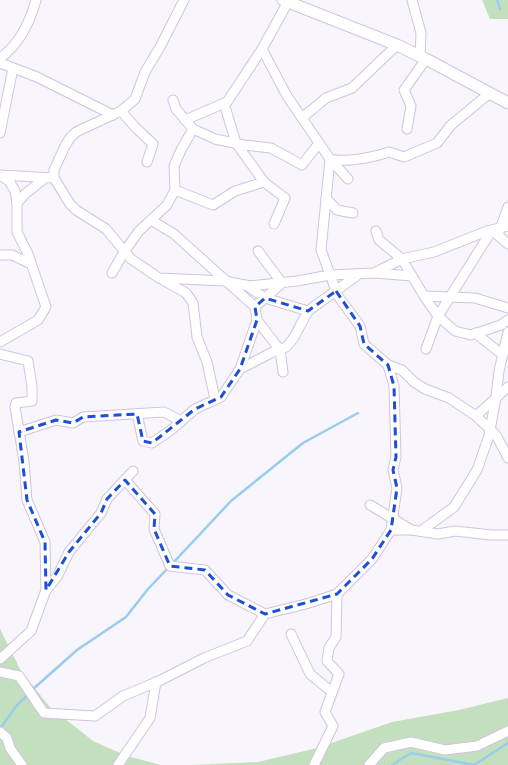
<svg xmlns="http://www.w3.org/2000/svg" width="508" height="765" viewBox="0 0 508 765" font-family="'PT Sans',sans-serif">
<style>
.green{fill:#c3e0be}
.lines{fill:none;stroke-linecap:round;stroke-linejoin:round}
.stream{stroke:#99cced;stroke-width:2.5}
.minor-casing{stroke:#d1c3e0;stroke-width:11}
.tertiary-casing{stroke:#d1c3e0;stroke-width:13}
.minor{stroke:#fff;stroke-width:9}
.tertiary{stroke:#fff;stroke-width:11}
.marked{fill:none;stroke:#1d4ed8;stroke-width:3;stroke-dasharray:8 5;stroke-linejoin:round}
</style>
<rect width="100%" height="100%" fill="#f8f6fc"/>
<g class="green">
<polygon points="482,0 508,0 508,19 490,19"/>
<polygon points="0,629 21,671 49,706 93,741 127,756 161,765 0,765"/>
<polygon points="508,698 508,765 191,765 258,762 317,748 392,722 459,710"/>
</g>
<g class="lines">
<g class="stream">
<polyline points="497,0 500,9"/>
<polyline points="172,564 231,501 303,443 358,413"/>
<polyline points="32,690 77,650 126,617 148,589 169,567"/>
<polyline points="0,729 17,705 29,694"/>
<polyline points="392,765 411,753 474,765 508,743"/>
</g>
<defs>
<g id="minor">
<polyline points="184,0 160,47 145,72 135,99 121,111 76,132 70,138 65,146 54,170 54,178 70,204 76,210 106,229 131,259 159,278 225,281 249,286 297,281 330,275 374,273 402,259 434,252 487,231 508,226"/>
<polyline points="289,0 262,49 287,96 330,159 321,250 338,296 360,326 364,344 388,365 402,370 414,382 425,389 449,398 476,416 496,435 508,458"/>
<polyline points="412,0 421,33 420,56"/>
<path d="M0,58C20,44 30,22 36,0"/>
<polyline points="0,63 37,77 113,115"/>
<polyline points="173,100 176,109 193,129 215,139 244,145 271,148 302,165 319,143"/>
<polyline points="224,103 236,143 264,182 285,198 274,224"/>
<polyline points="121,111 135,127 153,144 147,162"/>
<polyline points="302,118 326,98 352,88 397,45"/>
<polyline points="185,120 227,102 262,49"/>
<polyline points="407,129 411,106 404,90 426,59"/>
<polyline points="0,133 13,68"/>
<path d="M330,159C345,163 375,157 389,152L404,157L437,143L451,125L490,93"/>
<polyline points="330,159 348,179"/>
<polyline points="0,175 9,181 15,191 17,203 17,232 28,254 46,307 38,320 0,342"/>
<polyline points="0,175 54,178"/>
<polyline points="175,190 213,205 235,191 264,182"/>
<polyline points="326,198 337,210 353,213"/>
<polyline points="17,203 25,194 45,178"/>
<polyline points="151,220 174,234 255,307 257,320 240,369"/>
<polyline points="376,231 379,240 402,259 424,296 438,316 455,331 471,335 501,325 508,320"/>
<polyline points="499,232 508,207"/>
<polyline points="0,255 12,255 31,264"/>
<polyline points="112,273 124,252 139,231 167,205 175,190 174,166 181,150 193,129"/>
<polyline points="375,273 412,276"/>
<polyline points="163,280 186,293 193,303 197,337 207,362 215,399"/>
<polyline points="246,285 265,298 308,311"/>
<polyline points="424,296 475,298 508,308"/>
<polyline points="255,307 282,283 258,251"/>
<polyline points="257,320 280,350 283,372"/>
<polyline points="475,333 503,355"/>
<polyline points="426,349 438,316 492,230 508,244"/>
<polyline points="0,354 28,361 32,387 32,401 16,403 15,407 24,461 27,500 45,542 46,590 31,631 0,659"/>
<polyline points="137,414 143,441 152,443 171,430 195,409 221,397 240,369 271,353 286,347 293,339 308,311 359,274"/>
<polyline points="476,416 508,387"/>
<polyline points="19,432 56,420 73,423 83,417 164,412 181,421"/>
<polyline points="125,480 155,514 154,529 170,566 205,570 228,595 265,614"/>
<polyline points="370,505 410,529"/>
<polyline points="391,530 411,530 438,534 455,531 491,535 508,535"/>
<polyline points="421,531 454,507 477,470 489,436 496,397 499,371 508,332"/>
<polyline points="46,590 57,577 69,552 101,513 107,499 133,471"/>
<polyline points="291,634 310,674 332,692"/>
<polyline points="0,672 19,676 44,713 95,716 123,696 159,681 204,658 247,641 265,614 306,604 337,594 372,559 391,530 397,488 393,470 396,457 394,386 388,365"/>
<polyline points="0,732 7,738 10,748 22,765"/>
<polyline points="118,765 150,718 156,682"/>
<polyline points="314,765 333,726 325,712 339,674 327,661 329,648 336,637 337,594"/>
<polyline points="369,765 384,748 411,742 445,750 477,746 508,731"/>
</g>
<polyline id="tertiary" points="283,0 397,45 426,59 508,103"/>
</defs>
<use href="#minor" class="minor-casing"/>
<use href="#tertiary" class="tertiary-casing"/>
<use href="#minor" class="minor"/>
<use href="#tertiary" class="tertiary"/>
</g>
<path class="marked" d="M336,291L360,326L364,344L388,365L394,386L396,457L393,470L397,488L391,530L372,559L337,594L265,614L228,595L205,570L170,566L154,529L155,514L125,480L107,499L101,513L69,552L46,590L45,542L27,500L19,432L56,420L73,423L83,417L137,414L143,441L152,443L195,409L221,397L240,369L257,320L255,307L265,298L308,311Z"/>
</svg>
